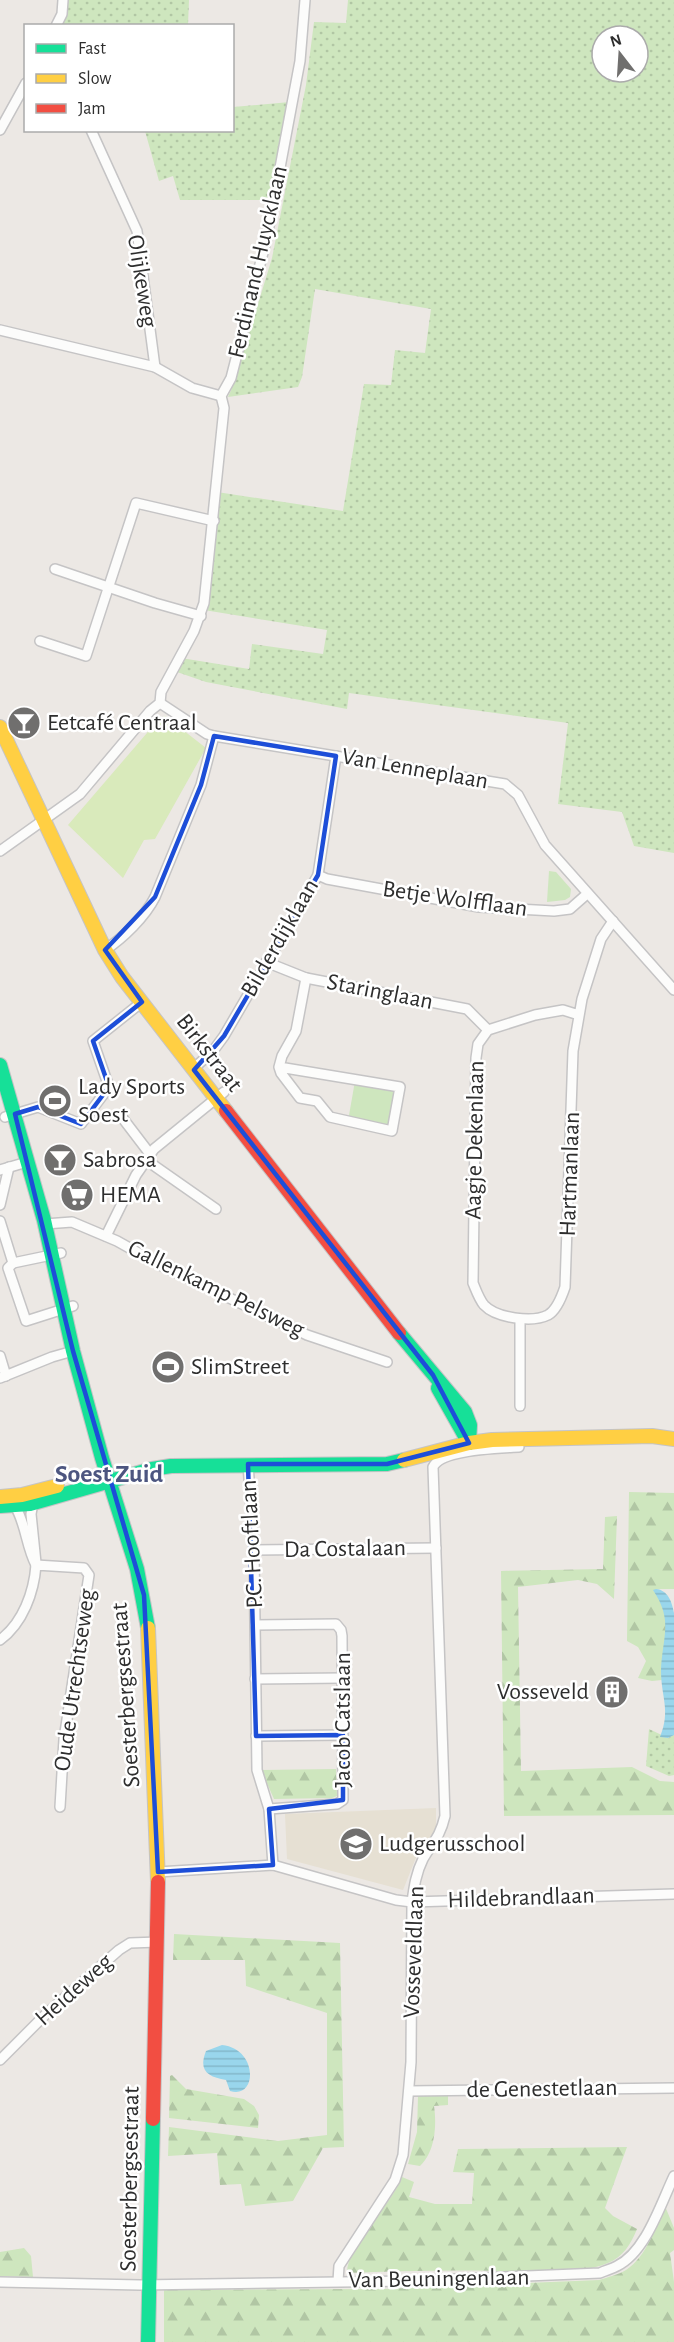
<svg xmlns="http://www.w3.org/2000/svg" width="674" height="2342" viewBox="0 0 674 2342" font-family="'Alegreya Sans',sans-serif">
<style>
.education{fill:#e6e0d3}
.grass{fill:url(#grass-dots);fill-rule:evenodd}
.forest{fill:url(#forest-firs)}
.park{fill:#cee6be}
.pitch{fill:#d9eabb}
.water{fill:url(#water-rules)}
.lines{fill:none;stroke-linecap:round;stroke-linejoin:round}
.street-casing{stroke:#c5c4c5;stroke-width:12}
.fast-casing{stroke:#c5c4c5;stroke-width:16}
.slow-casing{stroke:#c5c4c5;stroke-width:16}
.jam-casing{stroke:#c5c4c5;stroke-width:16}
.street{stroke:#fcfcfb;stroke-width:9}
.fast{stroke:#16e098;stroke-width:14}
.slow{stroke:#ffcf43;stroke-width:14}
.jam{stroke:#f24e42;stroke-width:14}
.marked{fill:none;stroke:#1d4ed8;stroke-width:4.5;stroke-linejoin:round}
.labels{text-anchor:middle;dominant-baseline:central;stroke-width:5;stroke-linejoin:round;paint-order:stroke}
.street-label{font-size:24px;fill:#2e2e2e;stroke:#fff}
.poi-label{font-size:24px;fill:#2e2e2e;stroke:#fff;text-anchor:start}
.neighbourhood-label{font-size:26px;font-weight:bold;fill:#4d5680;stroke:#fff}
</style>
<defs>
<pattern id="grass-dots" width="8" height="8" patternUnits="userSpaceOnUse" patternTransform="scale(1.5)"><rect width="8" height="8" fill="#cee6be"/><path d="M2 2h.1M6 6h.1" fill="none" stroke="#b1c6a4" stroke-width="1.8" stroke-linecap="round"/></pattern>
<pattern id="forest-firs" width="22" height="20" patternUnits="userSpaceOnUse" patternTransform="scale(1.5)"><rect width="22" height="20" fill="#cee6be"/><path d="M5 1l3.5 6h-7zM16 11l3.5 6h-7z" fill="#b1c6a4"/></pattern>
<pattern id="water-rules" width="6" height="5" patternUnits="userSpaceOnUse" patternTransform="scale(1.5)"><rect width="6" height="5" fill="#99d6ec"/><path d="M0 2.5h6" fill="none" stroke="#84b8cb"/></pattern>
</defs>
<rect width="100%" height="100%" fill="#ece8e4"/>
<polygon class="education" points="436,1808 436,1833 417,1855 403,1890 287,1859 285,1814"/>
<g class="grass">
<polygon points="68,0 189,0 188,25 62,26"/>
<path d="M348,0H674V853L634,846L622,812L558,804L568,723L349,693L347,709L206,682L177,672L181,658L249,669L252,644L323,654L327,630L204,610L217,492L343,511L364,384L391,385L395,350L425,353L431,309L315,289L302,377L298,387L228,397L233,386L272,258L306,85L314,22L346,23ZM602,36H638V72H602Z"/>
<polygon points="290,102 270,200 180,200 173,176 159,181 145,131 232,130 233,107"/>
<polygon points="649,1729 668,1738 674,1735 674,1775 669,1776 646,1766"/>
</g>
<g class="forest">
<path d="M629,1492L674,1493V1589H656C664,1606 668,1622 666,1641C665,1654 661,1666 662,1680L652,1681L638,1678L646,1661L638,1647L627,1641Z"/>
<polygon points="617,1516 614,1599 597,1584 578,1580 518,1587 521,1771 632,1767 660,1781 674,1782 674,1815 504,1816 501,1571 603,1569 605,1517"/>
<polygon points="336,1769 337,1796 332,1798 274,1799 261,1770"/>
<polygon points="174,1934 340,1943 344,2147 323,2148 293,2201 245,2206 241,2184 220,2185 217,2153 168,2156 169,2127 278,2141 327,2135 327,2013 246,1986 245,1960 173,1960"/>
<polygon points="172,2075 186,2089 244,2099 254,2106 259,2115 258,2128 169,2118 170,2076"/>
<path d="M448,2095V2105L434,2106C437,2126 435,2152 420,2166L408,2164L417,2132L418,2096Z"/>
<path d="M627,2147L605,2208L613,2216L637,2229C631,2244 623,2257 608,2263C580,2275 529,2271 498,2271C448,2270 397,2271 347,2273C347,2244 391,2206 402,2177L414,2182L409,2197L435,2204H472L474,2173L453,2172L458,2149Z"/>
<path d="M665,2206L674,2228V2250L670,2253L674,2282V2342H164V2290L383,2289L599,2280C608,2277 618,2275 626,2270C647,2256 655,2228 665,2206Z"/>
<polygon points="24,2248 31,2256 33,2277 0,2276 0,2252"/>
</g>
<g class="park">
<polygon points="549,871 556,872 571,889 570,897 565,900 547,902"/>
<polygon points="355,1081 396,1089 390,1127 348,1121"/>
</g>
<polygon class="pitch" points="165,716 206,748 155,839 144,840 123,878 68,825 159,719"/>
<g class="water">
<path d="M656,1589C668,1590 672,1602 674,1613V1735L668,1738L660,1737C671,1710 661,1697 661,1671C662,1638 674,1621 653,1590Z"/>
<path d="M222,2045C259,2049 257,2100 230,2091L226,2080C208,2077 198,2071 206,2051Z"/>
</g>
<g class="lines">
<defs>
<g id="street">
<polyline points="56,26 62,14 63,0"/>
<polyline points="0,130 26,83"/>
<polyline points="91,130 137,231 155,367"/>
<polyline points="0,330 155,367 192,388 221,396"/>
<polyline points="55,569 155,603 201,616"/>
<polyline points="40,641 86,656 136,503 214,521"/>
<polyline points="160,703 207,734 214,736 505,784 518,795 545,845 674,990"/>
<polyline points="0,851 80,794 150,711 160,703 161,692 194,631 204,603 224,408 221,396 231,378 267,237 300,61 305,0"/>
<polyline points="318,875 327,879 479,907 554,911 570,909 587,894"/>
<path d="M105,950C123,938 145,917 155,897L201,785L214,736"/>
<polyline points="266,962 306,978 467,1009 488,1030"/>
<path d="M579,1015L563,1010L535,1015L488,1030L478,1044L476,1058L473,1283C476,1290 479,1299 484,1305C496,1318 532,1323 548,1315C557,1310 562,1296 565,1287L573,1051L582,999L601,939L613,921"/>
<polyline points="279,1067 281,1073 300,1098 317,1101 330,1117 392,1131 400,1087 279,1067 282,1056 296,1031 306,978"/>
<polyline points="193,1069 213,1051 224,1036 318,875 336,756"/>
<polyline points="121,1116 150,1154"/>
<polyline points="5,1117 38,1107 81,1124 109,1087 93,1041 142,1002"/>
<polyline points="146,1160 216,1209"/>
<polyline points="0,1170 27,1162"/>
<polyline points="0,1205 9,1167"/>
<polyline points="0,1221 13,1263 8,1268 26,1321 73,1306"/>
<polyline points="45,1224 72,1222 117,1241 160,1265 307,1335 387,1362"/>
<polyline points="106,1236 136,1175 154,1149 224,1092"/>
<polyline points="13,1263 61,1253"/>
<polyline points="0,1356 6,1376"/>
<polyline points="0,1378 52,1357 73,1351"/>
<polyline points="520,1406 520,1319"/>
<polyline points="248,1464 254,1550 257,1770 269,1809 273,1865"/>
<polyline points="33,1503 31,1514 36,1563"/>
<path d="M15,1506C26,1524 26,1546 36,1565"/>
<polyline points="254,1550 436,1548"/>
<polyline points="255,1625 336,1624 341,1630 342,1636 343,1800 337,1804 269,1809"/>
<path d="M0,1640C23,1623 34,1592 36,1565L84,1568L89,1575L64,1739L60,1807"/>
<polyline points="255,1679 343,1678"/>
<polyline points="256,1736 343,1735"/>
<polyline points="158,1872 273,1865 396,1900 412,1902 674,1894"/>
<polyline points="0,2060 46,2014 119,1950 130,1943 158,1942"/>
<polyline points="409,2091 674,2088"/>
<path d="M338,2281L339,2266L395,2180L403,2155L411,2062L412,1902C414,1887 416,1873 423,1859C433,1842 440,1837 445,1816L433,1467C441,1449 501,1448 519,1447"/>
<path d="M0,2282L140,2285L409,2281L600,2273C606,2270 612,2269 617,2266C646,2252 661,2203 674,2176"/>
</g>
<g id="fast">
<polyline points="0,1065 44,1220 73,1351 102,1458 137,1569 148,1628"/>
<polyline points="399,1333 465,1412 470,1425 469,1443"/>
<polyline points="438,1388 469,1443"/>
<polyline points="0,1506 30,1504 152,1469 171,1466 387,1464 404,1460"/>
<polyline points="148,2342 153,2119"/>
</g>
<g id="slow">
<polyline points="0,727 105,950 122,977 226,1111"/>
<polyline points="404,1460 469,1443 492,1440 652,1436 674,1439"/>
<polyline points="0,1497 22,1495 57,1486"/>
<polyline points="148,1628 158,1882"/>
</g>
<g id="jam">
<polyline points="226,1111 399,1333"/>
<polyline points="153,2119 158,1882"/>
</g>
</defs>
<use href="#street" class="street-casing"/>
<use href="#fast" class="fast-casing"/>
<use href="#slow" class="slow-casing"/>
<use href="#jam" class="jam-casing"/>
<use href="#street" class="street"/>
<use href="#fast" class="fast"/>
<use href="#slow" class="slow"/>
<use href="#jam" class="jam"/>
</g>
<path class="marked" d="M214,736L336,756L318,875L224,1036L194,1070L433,1375L469,1443L387,1464H248L256,1736L343,1735V1800L269,1809L273,1865L158,1872L144,1595L73,1351L15,1114L38,1107L81,1124L109,1087L93,1041L142,1002L105,950L155,897L201,785Z"/>
<defs>
<symbol id="bar-disc" viewBox="-11 -11 22 22"><circle r="9.5" fill="#706f6e" stroke="#fff"/><path d="M-6-5H6L.8 .8V4.5H3.5V6h-7V4.5H-.8V.8Z" fill="#fff"/></symbol>
<symbol id="stadium-disc" viewBox="-11 -11 22 22"><circle r="9.5" fill="#706f6e" stroke="#fff"/><path d="M0-5a6.5 5 0 1 0 0 10a6.5 5 0 1 0 0-10ZM-3.5-1.8h7v3.6h-7Z" fill="#fff"/></symbol>
<symbol id="supermarket-disc" viewBox="-11 -11 22 22"><circle r="9.5" fill="#706f6e" stroke="#fff"/><path d="M-6-5.5h2.5l.6 2H6L4.5 2H-2.5L-4.4-4H-6ZM-1.5 3.2a1.3 1.3 0 1 0 .1 0ZM3 3.2a1.3 1.3 0 1 0 .1 0Z" fill="#fff"/></symbol>
<symbol id="building-disc" viewBox="-11 -11 22 22"><circle r="9.5" fill="#706f6e" stroke="#fff"/><path d="M-4-6H4V6H1V3H-1V6H-4ZM-2.5-4.3h1.7v1.8h-1.7ZM.8-4.3h1.7v1.8H.8ZM-2.5-1h1.7V.8h-1.7ZM.8-1h1.7V.8H.8Z" fill="#fff"/></symbol>
<symbol id="school-disc" viewBox="-11 -11 22 22"><circle r="9.5" fill="#706f6e" stroke="#fff"/><path d="M0-5L7-2L0 1L-7-2ZM-4 1L0 2.5L4 1V4Q0 6-4 4Z" fill="#fff"/></symbol>
</defs>
<g fill-rule="evenodd">
<use href="#bar-disc" x="5" y="704" width="38" height="38"/>
<use href="#stadium-disc" x="36" y="1082" width="38" height="38"/>
<use href="#bar-disc" x="41" y="1141" width="38" height="38"/>
<use href="#supermarket-disc" x="58" y="1176" width="38" height="38"/>
<use href="#stadium-disc" x="149" y="1348" width="38" height="38"/>
<use href="#building-disc" x="593" y="1673" width="38" height="38"/>
<use href="#school-disc" x="337" y="1825" width="38" height="38"/>
</g>
<g class="labels">
<g class="street-label">
<text transform="translate(258 262) rotate(-77)">Ferdinand Huycklaan</text>
<text transform="translate(142 281) rotate(81)">Olijkeweg</text>
<text transform="translate(415 769) rotate(10)">Van Lenneplaan</text>
<text transform="translate(455 899) rotate(8)">Betje Wolfflaan</text>
<text transform="translate(280 938) rotate(-60)">Bilderdijklaan</text>
<text transform="translate(380 992) rotate(11)">Staringlaan</text>
<text transform="translate(209 1053) rotate(52)">Birkstraat</text>
<text transform="translate(475 1140) rotate(-89)">Aagje Dekenlaan</text>
<text transform="translate(570 1174) rotate(-88)">Hartmanlaan</text>
<text transform="translate(216 1289) rotate(26)">Gallenkamp Pelsweg</text>
<text transform="translate(252 1544) rotate(-93)">P.C. Hooftlaan</text>
<text transform="translate(345 1549) rotate(-1)">Da Costalaan</text>
<text transform="translate(75 1680) rotate(-82)">Oude Utrechtseweg</text>
<text transform="translate(126 1695) rotate(-94)">Soesterbergsestraat</text>
<text transform="translate(343 1720) rotate(-90)">Jacob Catslaan</text>
<text transform="translate(521 1898) rotate(-2)">Hildebrandlaan</text>
<text transform="translate(414 1952) rotate(-88)">Vosseveldlaan</text>
<text transform="translate(74 1990) rotate(-42)">Heideweg</text>
<text transform="translate(542 2089) rotate(-1)">de Genestetlaan</text>
<text transform="translate(130 2179) rotate(-89)">Soesterbergsestraat</text>
<text transform="translate(439 2279) rotate(-1)">Van Beuningenlaan</text>
</g>
<g class="poi-label">
<text x="47" y="723">Eetcafé Centraal</text>
<text x="78" y="1087">Lady Sports<tspan x="78" dy="28">Soest</tspan></text>
<text x="83" y="1160">Sabrosa</text>
<text x="100" y="1195">HEMA</text>
<text x="191" y="1367">SlimStreet</text>
<text x="589" y="1692" text-anchor="end">Vosseveld</text>
<text x="379" y="1844">Ludgerusschool</text>
</g>
<g class="neighbourhood-label">
<text x="109" y="1474">Soest Zuid</text>
</g>
</g>
<rect x="24" y="24" width="210" height="108" fill="#ffffff" stroke="#ababab" stroke-width="1.5"/>
<rect x="36" y="44" width="30" height="9" fill="#16e098" stroke="#ababab" stroke-width="1.5"/>
<text x="78" y="54" font-size="18" fill="#2e2e2e">Fast</text>
<rect x="36" y="74" width="30" height="9" fill="#ffcf43" stroke="#ababab" stroke-width="1.5"/>
<text x="78" y="84" font-size="18" fill="#2e2e2e">Slow</text>
<rect x="36" y="104" width="30" height="9" fill="#f24e42" stroke="#ababab" stroke-width="1.5"/>
<text x="78" y="114" font-size="18" fill="#2e2e2e">Jam</text>
<g transform="translate(620 54) rotate(343)"><circle r="28" fill="#ffffff" stroke="#ababab" stroke-width="1.5"/>
<path d="M0-4.5L10 22L0 15L-10 22Z" fill="#706f6e"/>
<text y="-9" font-size="16" font-weight="bold" text-anchor="middle" fill="#2e2e2e">N</text>
</g>
</svg>
